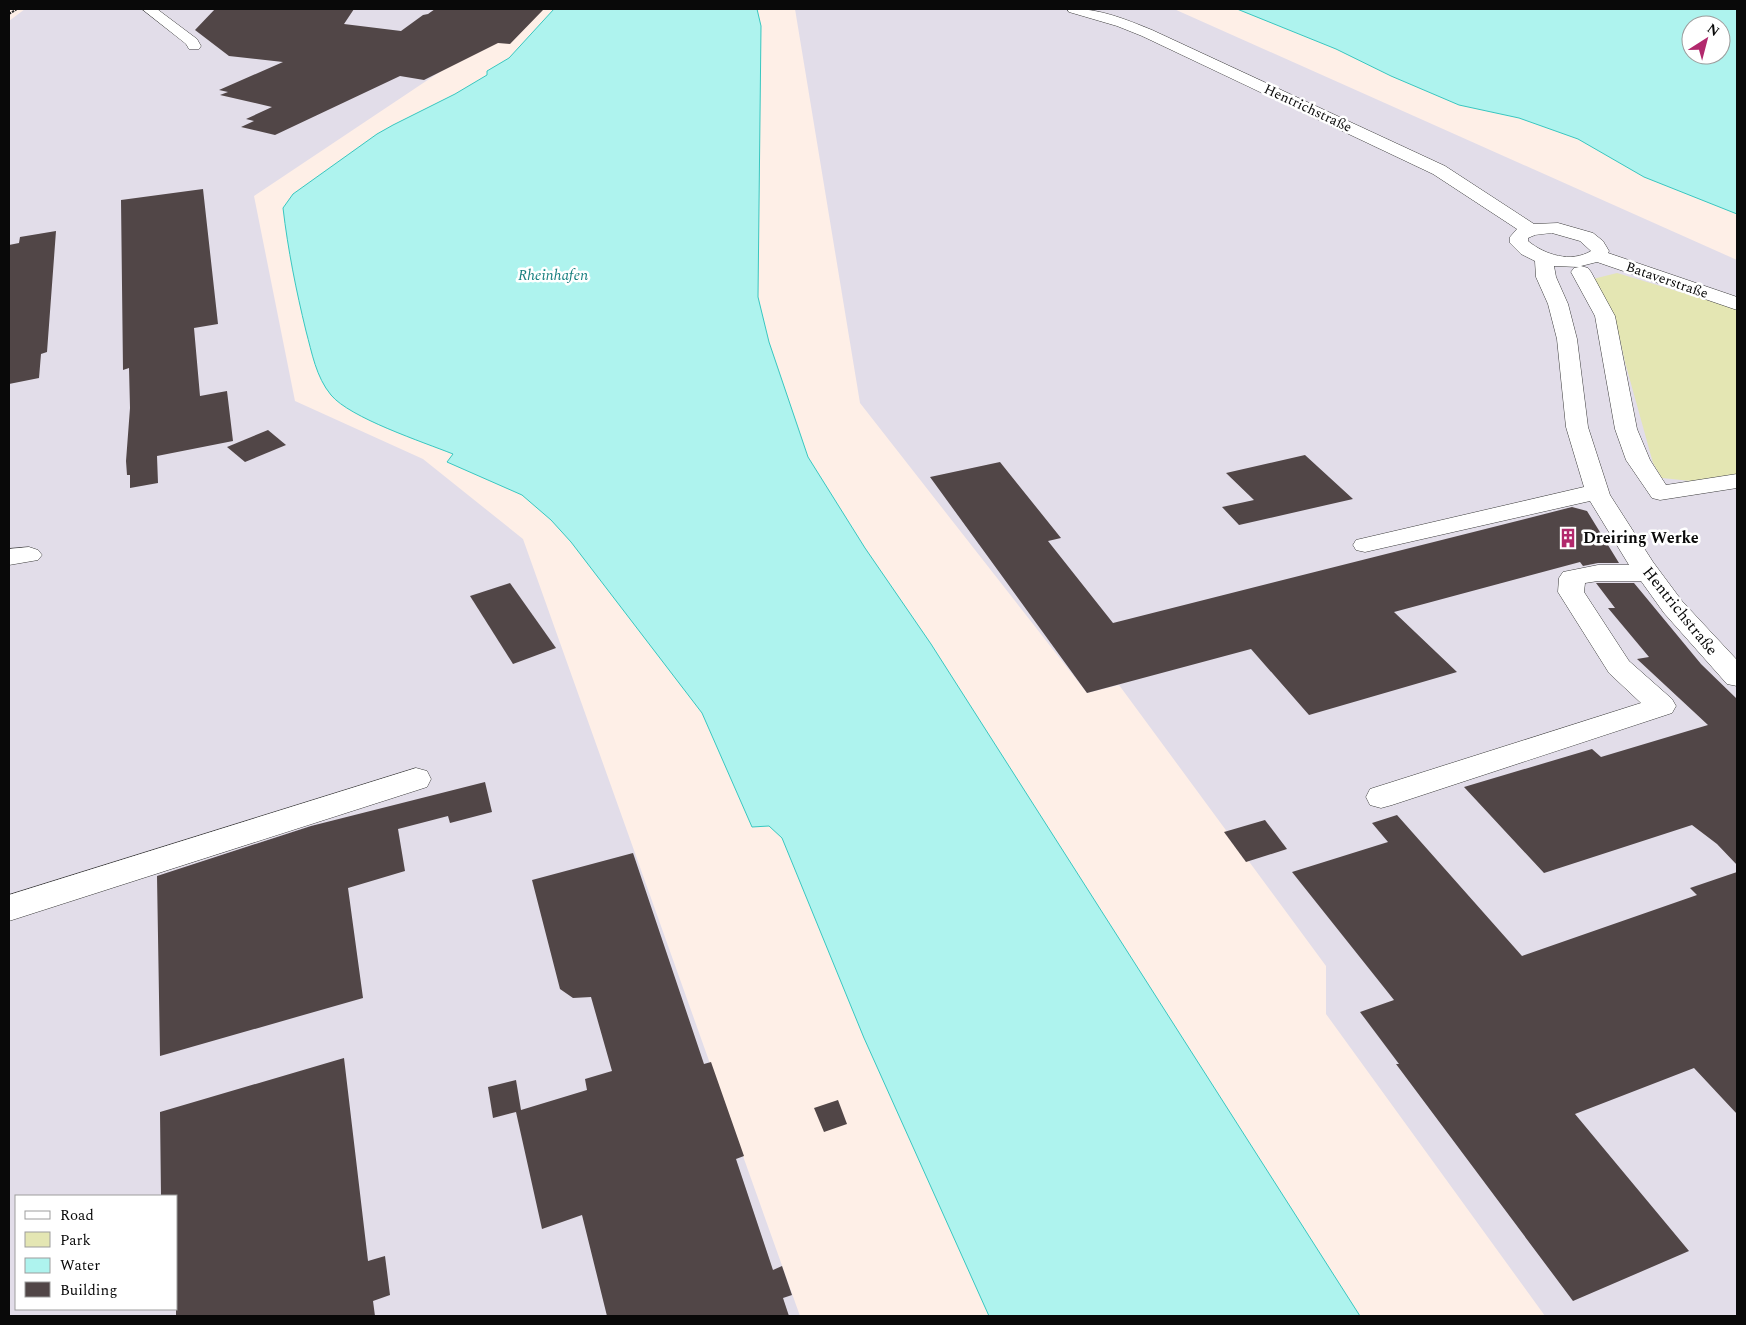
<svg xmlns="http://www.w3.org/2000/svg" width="1746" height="1325" viewBox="0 0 1746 1325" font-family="Spectral,serif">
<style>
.industrial{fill:#e2dde9;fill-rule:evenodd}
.green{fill:#e4e6b3}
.water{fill:#aef3ee;stroke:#38c7c0;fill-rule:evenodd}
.building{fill:#514647}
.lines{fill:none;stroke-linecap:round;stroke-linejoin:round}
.minor-casing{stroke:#3c3c3c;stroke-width:1}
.path{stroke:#2b2b2b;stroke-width:2;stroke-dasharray:2.5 1;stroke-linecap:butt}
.minor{fill:#fff;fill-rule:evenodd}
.labels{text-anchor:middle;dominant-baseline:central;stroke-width:5;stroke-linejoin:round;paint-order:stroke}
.far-street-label{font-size:14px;fill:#090909;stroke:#fff}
.far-water-label{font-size:15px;font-style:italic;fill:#198080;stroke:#fff}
.poi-label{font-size:16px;font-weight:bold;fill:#090909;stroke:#fff;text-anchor:start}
.street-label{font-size:16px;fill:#090909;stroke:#fff}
</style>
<rect width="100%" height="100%" fill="#feefe7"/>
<g class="industrial">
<path d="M25,9H534L254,196L295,401L423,459L523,539L800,1316H9V21ZM16,1196H176V1309H16Z"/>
<polygon points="795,9 1174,9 1737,260 1737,1316 1545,1316 1326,1014 1326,966 1119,685 1087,693 860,403"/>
</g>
<polygon class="green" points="1617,273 1737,309 1737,474 1691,481 1662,478 1653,463 1625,362 1616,322 1608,303 1593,279"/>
<g class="water">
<path d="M554,9H757L761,26L758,297L769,342L808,457L865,548L931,644L1360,1316H989L864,1038L782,838L769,826L752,827L702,713L571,542L551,520L522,495L447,462L453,454C423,442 350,418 331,395C316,377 312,353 306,331C296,290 288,250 283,208L293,194L377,134L393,125L455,94L487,75V71L509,58Z"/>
<path d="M1237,9H1737V214L1644,177L1578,139L1519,118L1459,105L1391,76L1336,49ZM1691,25H1721V55H1691Z"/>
</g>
<g class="building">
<polygon points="215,9 354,9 344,24 401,31 423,15 428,14 435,9 543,10 510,44 498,43 424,80 400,76 275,135 241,127 254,121 246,119 272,107 220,95 228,92 219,90 283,62 229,56 195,30"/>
<polygon points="203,189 218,324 194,328 200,396 227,391 233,441 157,456 158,483 130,488 130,475 127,475 126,461 130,408 129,368 123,370 121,200"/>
<polygon points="56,231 47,352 41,354 39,378 9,384 9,245 19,243 20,237"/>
<polygon points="268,430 286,445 245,462 227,447"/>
<polygon points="1305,455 1353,499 1239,525 1222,507 1254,500 1226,473"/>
<polygon points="1000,462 1061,538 1048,541 1113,623 1572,507 1587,511 1619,563 1598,563 1583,566 1580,562 1394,612 1457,672 1309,715 1251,649 1087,693 930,477"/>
<polygon points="510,583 556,648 513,664 470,596"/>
<polygon points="1596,583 1634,583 1701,664 1737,699 1737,865 1717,844 1692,825 1544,873 1464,787 1592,749 1601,757 1708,725 1637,659 1649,657 1608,608 1615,608"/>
<polygon points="485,782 492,812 450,823 448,816 398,829 405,871 348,888 363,998 160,1056 157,876 311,826"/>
<polygon points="1397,815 1522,956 1697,895 1690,888 1737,872 1737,1114 1694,1068 1575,1114 1689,1251 1573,1301 1396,1064 1399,1064 1360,1012 1394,1000 1292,872 1388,842 1372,823"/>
<polygon points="1265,820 1287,849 1246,862 1224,832"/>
<polygon points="633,853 704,1064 711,1062 744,1156 736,1159 773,1270 782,1266 792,1295 783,1298 789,1316 607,1316 582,1215 542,1229 516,1112 493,1118 488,1087 516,1080 521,1110 587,1090 585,1079 612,1071 591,997 573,998 560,989 532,880"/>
<polygon points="344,1058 368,1261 385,1256 390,1295 373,1301 375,1316 176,1316 176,1196 161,1196 160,1112"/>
<polygon points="838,1100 847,1124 824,1132 814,1108"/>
</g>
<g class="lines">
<defs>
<g id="minor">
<polygon points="142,9 157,9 197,39 201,46 199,49 189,49 186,44"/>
<path d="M1067,9C1096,7 1125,19 1152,30L1445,166L1534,224L1558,223L1593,233L1603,241L1609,251L1608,253L1737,297V310L1597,262L1581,266L1588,268L1591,272L1615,316L1637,429L1650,460L1666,485L1737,474V488L1660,500L1652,498L1626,460L1615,429L1595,316L1571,272L1574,268L1579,267L1554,266L1556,277L1568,304L1577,339L1588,427L1610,495L1653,562L1682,601L1737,660V686L1727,684L1664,613L1641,581H1598L1585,583L1584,592L1629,661L1672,699L1676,706L1672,713L1392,805L1381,808L1370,805L1366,797L1370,789L1641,703L1609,673L1558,592L1559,578L1563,572L1598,565H1629L1590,501L1365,552L1356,550L1353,545L1356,540L1584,487L1566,427L1557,339L1548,304L1536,277L1535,261L1521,254L1510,243V237L1517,229L1433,174L1142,36L1117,26L1069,12ZM1552,233L1580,241L1591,251C1571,263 1545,255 1528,241V238L1535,235Z"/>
<polygon points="29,547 38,550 42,555 38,560 9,565 9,549"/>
<polygon points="416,768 427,771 431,779 427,787 9,921 9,895"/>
</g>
</defs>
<use href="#minor" class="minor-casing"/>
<polyline class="path" points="9,14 17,9"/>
<use href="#minor" class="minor"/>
</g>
<defs>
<symbol id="building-bare" viewBox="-9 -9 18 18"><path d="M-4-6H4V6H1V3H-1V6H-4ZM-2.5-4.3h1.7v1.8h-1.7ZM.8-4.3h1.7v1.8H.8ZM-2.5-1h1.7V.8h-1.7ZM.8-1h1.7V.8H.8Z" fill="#b2296d" stroke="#fff" stroke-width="2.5" paint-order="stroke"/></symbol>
</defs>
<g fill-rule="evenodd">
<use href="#building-bare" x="1554" y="524" width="28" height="28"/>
</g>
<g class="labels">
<g class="far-street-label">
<text transform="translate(1308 108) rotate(25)">Hentrichstraße</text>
<text transform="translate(1667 280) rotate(19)">Bataverstraße</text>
</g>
<g class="far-water-label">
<text x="553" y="275">Rheinhafen</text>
</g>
<g class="poi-label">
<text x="1583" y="538">Dreiring Werke</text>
</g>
<g class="street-label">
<text transform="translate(1680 611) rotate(51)">Hentrichstraße</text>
</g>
</g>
<rect width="1746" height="1325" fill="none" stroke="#090909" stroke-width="20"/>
<rect x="15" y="1195" width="162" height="115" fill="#ffffff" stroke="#9d9d9d"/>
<rect x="25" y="1211" width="25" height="8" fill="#ffffff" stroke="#9d9d9d"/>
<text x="60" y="1220" font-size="15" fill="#090909">Road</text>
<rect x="25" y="1232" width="25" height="15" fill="#e4e6b3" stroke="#9d9d9d"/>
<text x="60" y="1245" font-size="15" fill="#090909">Park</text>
<rect x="25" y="1258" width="25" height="15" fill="#aef3ee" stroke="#9d9d9d"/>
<text x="60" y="1270" font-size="15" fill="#090909">Water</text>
<rect x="25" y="1282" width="25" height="15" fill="#514647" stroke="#9d9d9d"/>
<text x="60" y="1295" font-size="15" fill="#090909">Building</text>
<g transform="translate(1706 40) rotate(36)"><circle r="24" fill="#ffffff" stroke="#9d9d9d"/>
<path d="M0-4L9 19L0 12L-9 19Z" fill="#b2296d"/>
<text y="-8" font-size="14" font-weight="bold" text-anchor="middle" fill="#090909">N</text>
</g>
</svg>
